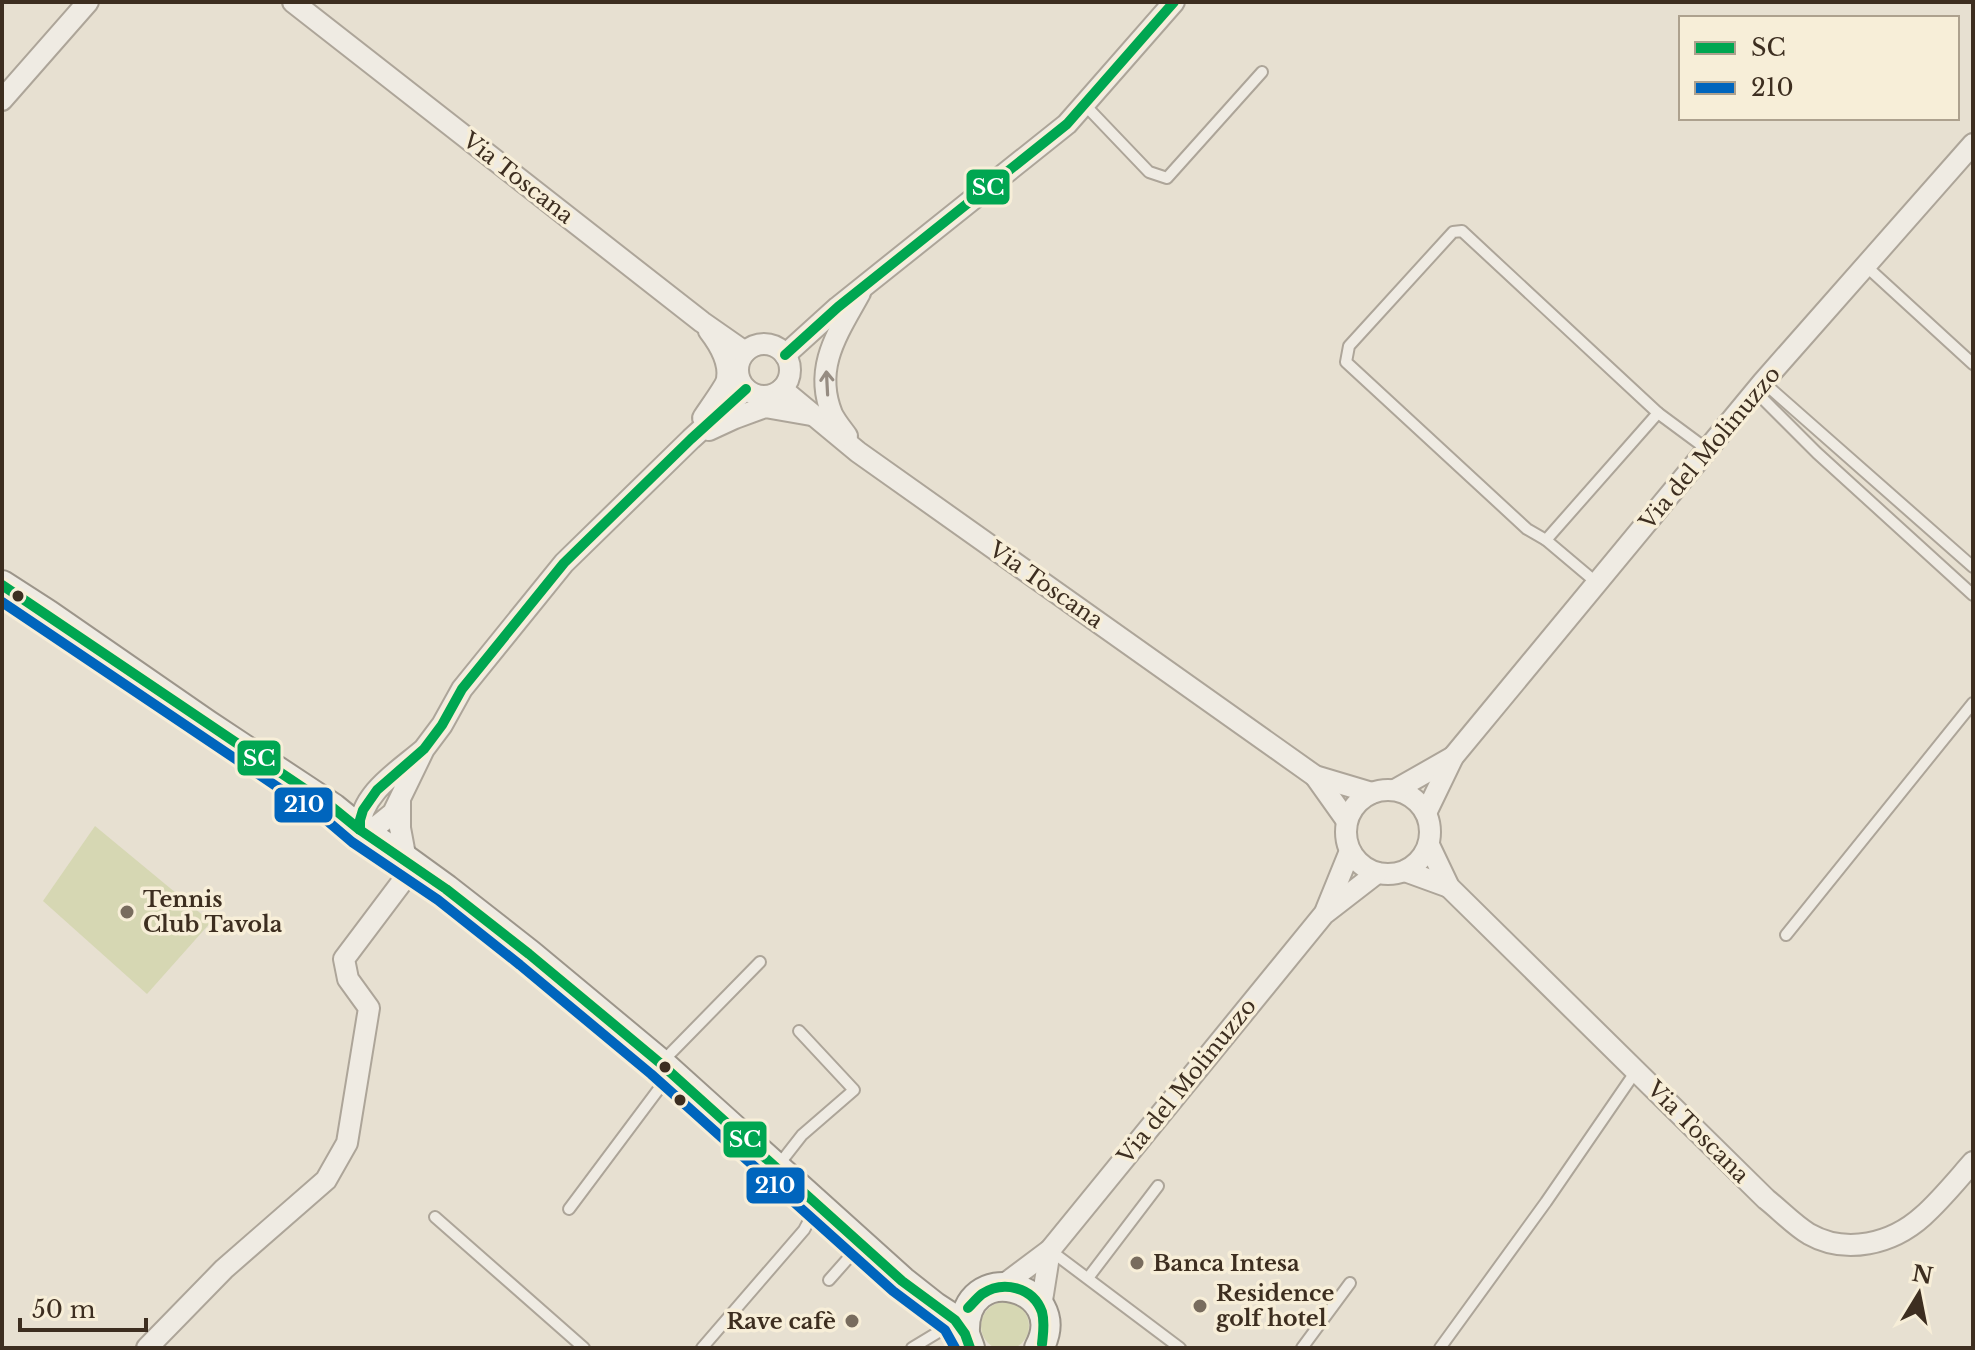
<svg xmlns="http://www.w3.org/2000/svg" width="1975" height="1350" viewBox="0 0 1975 1350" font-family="'Libre Baskerville',serif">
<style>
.green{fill:#d6d7b3}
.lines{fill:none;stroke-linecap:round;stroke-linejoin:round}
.lane-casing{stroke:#ada599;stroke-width:14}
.street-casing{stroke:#ada599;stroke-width:24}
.secondary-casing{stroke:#9c958a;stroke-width:32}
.lane{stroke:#efebe3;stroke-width:10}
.street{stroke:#efebe3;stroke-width:20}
.secondary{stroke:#efebe3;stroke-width:28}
.bus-1-casing{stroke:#f7eed8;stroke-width:16}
.bus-2-casing{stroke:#f7eed8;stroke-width:16}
.bus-1{stroke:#00a651;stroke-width:10}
.bus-2{stroke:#0065bd;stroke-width:10}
.oneway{stroke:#968c82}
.bus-dot{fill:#3d2e20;stroke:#f7eed8;stroke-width:3}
.poi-dot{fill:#786c5e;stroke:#f7eed8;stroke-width:3}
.labels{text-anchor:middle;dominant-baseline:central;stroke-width:7;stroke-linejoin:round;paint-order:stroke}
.street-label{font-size:22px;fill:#3d2e20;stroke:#f7eed8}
.poi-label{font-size:22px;font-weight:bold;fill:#3d2e20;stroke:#f7eed8;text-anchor:start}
.line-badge{stroke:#f7eed8;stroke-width:3}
.badge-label{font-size:22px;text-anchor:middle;font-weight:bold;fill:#fff}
</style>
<rect width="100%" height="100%" fill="#e7e0d1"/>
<g class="green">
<polygon points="95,826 211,922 147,994 43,901"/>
<circle cx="1005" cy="1326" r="24"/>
</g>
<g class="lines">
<defs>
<g id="lane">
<polyline points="1084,104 1149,172 1167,178 1262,72"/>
<polyline points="1867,267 1973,364"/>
<polyline points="1763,382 1973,567"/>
<polyline points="1756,392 1817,453 1973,595"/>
<polyline points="1546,540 1527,529 1346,362 1349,346 1453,232 1462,231 1658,413"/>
<polyline points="1597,583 1546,540 1658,413 1708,450"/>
<polyline points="1786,935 1973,703"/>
<polyline points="662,1062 760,962"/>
<polyline points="777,1167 802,1135 854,1090 799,1031"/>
<polyline points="569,1209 670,1074"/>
<polyline points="435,1217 584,1348"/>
<polyline points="1051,1251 1180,1348"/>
<polyline points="1088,1278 1158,1186"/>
<polyline points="829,1280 860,1245"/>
<polyline points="702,1348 804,1230 817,1206"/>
<polyline points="912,1348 955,1322"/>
<polyline points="1302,1348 1350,1283"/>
<polyline points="1440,1348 1546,1202 1636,1071"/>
</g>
<g id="street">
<polyline points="293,2 702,322 745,352"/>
<polyline points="2,100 88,2"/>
<circle cx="764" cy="370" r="26"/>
<polyline points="785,355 838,307 1067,124 1174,2"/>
<polyline points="782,389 858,452 1315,776 1372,793"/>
<path d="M703,418C708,410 726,386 727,379C730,361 719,344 709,331"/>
<polyline points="709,430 735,418 765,407 811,415"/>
<path d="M847,436C842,429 836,422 832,414C813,367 838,333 860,293"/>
<path d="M424,749C400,770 359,794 360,830L377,826L393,813L424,749L442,725L462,689L564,563L691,439L746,389"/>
<polyline points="1315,776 1347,821"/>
<circle cx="1388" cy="832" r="42"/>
<polyline points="1395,790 1453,757"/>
<polyline points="400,800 400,828 406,860"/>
<polyline points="1426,813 1453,757 1763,382 1973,144"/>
<path d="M1429,845L1449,887L1766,1199C1780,1210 1794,1225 1809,1234C1846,1255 1892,1244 1923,1216C1941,1200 1957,1180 1973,1162"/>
<polyline points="1405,871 1449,887"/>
<polyline points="1326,910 1350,851"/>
<polyline points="1002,1286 1050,1250 1324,914 1377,873"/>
<polyline points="1041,1307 1050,1250"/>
<polyline points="147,1348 224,1269 326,1180 347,1143 369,1008 348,979 344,959 414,866"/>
</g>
<g id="secondary">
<polyline points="2,585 47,614 206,724 333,808 360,830 406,860 446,889 529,954 660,1063 902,1281 935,1307 955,1320 965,1334 970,1348"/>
<path d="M965,1334C961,1256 1073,1285 1039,1348"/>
</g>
</defs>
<use href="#lane" class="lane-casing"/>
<use href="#street" class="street-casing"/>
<use href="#secondary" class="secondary-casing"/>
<use href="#lane" class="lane"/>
<use href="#street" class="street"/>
<use href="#secondary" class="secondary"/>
<defs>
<g id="bus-1">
<polyline points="785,355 838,307 1067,124 1174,2"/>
<polyline points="2,585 333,808 360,830 446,889 529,954 660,1063 902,1281 955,1320 965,1334 970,1348"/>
<polyline points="360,830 360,820 363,810 377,790 424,749 442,725 462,689 564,563 691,439 746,389"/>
<path d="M968,1308C972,1304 977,1298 982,1294C1003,1280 1033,1287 1042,1312C1045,1323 1043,1333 1042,1344"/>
</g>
<polyline id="bus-2" points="2,602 325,819 352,842 438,900 520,965 651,1074 893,1291 945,1330 955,1348"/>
</defs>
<use href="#bus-1" class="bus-1-casing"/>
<use href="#bus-2" class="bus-2-casing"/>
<use href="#bus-1" class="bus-1"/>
<use href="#bus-2" class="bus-2"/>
</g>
<defs><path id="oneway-shaft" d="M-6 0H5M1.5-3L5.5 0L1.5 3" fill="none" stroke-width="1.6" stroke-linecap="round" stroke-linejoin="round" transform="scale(2)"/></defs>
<use class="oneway" href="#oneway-shaft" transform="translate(827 383) rotate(-93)"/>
<g class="bus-dot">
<circle cx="18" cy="596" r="7"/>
<circle cx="665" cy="1067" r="7"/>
<circle cx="680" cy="1100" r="7"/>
</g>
<g class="poi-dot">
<circle cx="127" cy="912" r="8"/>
<circle cx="1137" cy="1263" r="8"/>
<circle cx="1200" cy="1306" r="8"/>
<circle cx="852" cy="1321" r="8"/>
</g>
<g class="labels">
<g class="street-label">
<text transform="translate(518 178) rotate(38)">Via Toscana</text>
<text transform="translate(1710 448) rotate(-50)">Via del Molinuzzo</text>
<text transform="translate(1046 585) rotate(35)">Via Toscana</text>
<text transform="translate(1187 1081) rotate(-51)">Via del Molinuzzo</text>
<text transform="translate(1698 1132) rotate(45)">Via Toscana</text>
</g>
<g class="poi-label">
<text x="143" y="899">Tennis<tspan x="143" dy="25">Club Tavola</tspan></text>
<text x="1153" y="1263">Banca Intesa</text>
<text x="1216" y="1293">Residence<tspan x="1216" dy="25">golf hotel</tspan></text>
<text x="836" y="1321" text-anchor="end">Rave cafè</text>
</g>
</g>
<g class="line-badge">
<rect x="965" y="168" width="46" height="38" rx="8" fill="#00a651"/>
<rect x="236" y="739" width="46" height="38" rx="8" fill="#00a651"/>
<rect x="273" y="786" width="61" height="38" rx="8" fill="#0065bd"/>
<rect x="722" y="1120" width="46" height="39" rx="8" fill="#00a651"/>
<rect x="745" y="1166" width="61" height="39" rx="8" fill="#0065bd"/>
</g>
<g class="badge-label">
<text x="988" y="195">SC</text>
<text x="259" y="766">SC</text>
<text x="304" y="812">210</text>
<text x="745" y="1147">SC</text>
<text x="775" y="1193">210</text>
</g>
<rect width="1975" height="1350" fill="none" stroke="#3d2e20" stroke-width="8"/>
<rect x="1679" y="16" width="280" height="104" fill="#f7eed8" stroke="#ada18e" stroke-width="2"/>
<rect x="1695" y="42" width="40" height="12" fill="#00a651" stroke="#ada18e" stroke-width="2"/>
<text x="1751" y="56" font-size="24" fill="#3d2e20">SC</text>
<rect x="1695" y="82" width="40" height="12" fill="#0065bd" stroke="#ada18e" stroke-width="2"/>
<text x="1751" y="96" font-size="24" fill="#3d2e20">210</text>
<g transform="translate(1919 1294) rotate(10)" stroke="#f7eed8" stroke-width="6" paint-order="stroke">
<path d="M0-6L14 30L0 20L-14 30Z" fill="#3d2e20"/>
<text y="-12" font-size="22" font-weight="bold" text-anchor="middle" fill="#3d2e20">N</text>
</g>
<path d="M20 1318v12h126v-12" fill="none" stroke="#3d2e20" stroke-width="4"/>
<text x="32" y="1318" font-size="24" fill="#3d2e20" stroke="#f7eed8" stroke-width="6" paint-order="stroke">50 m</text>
</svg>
